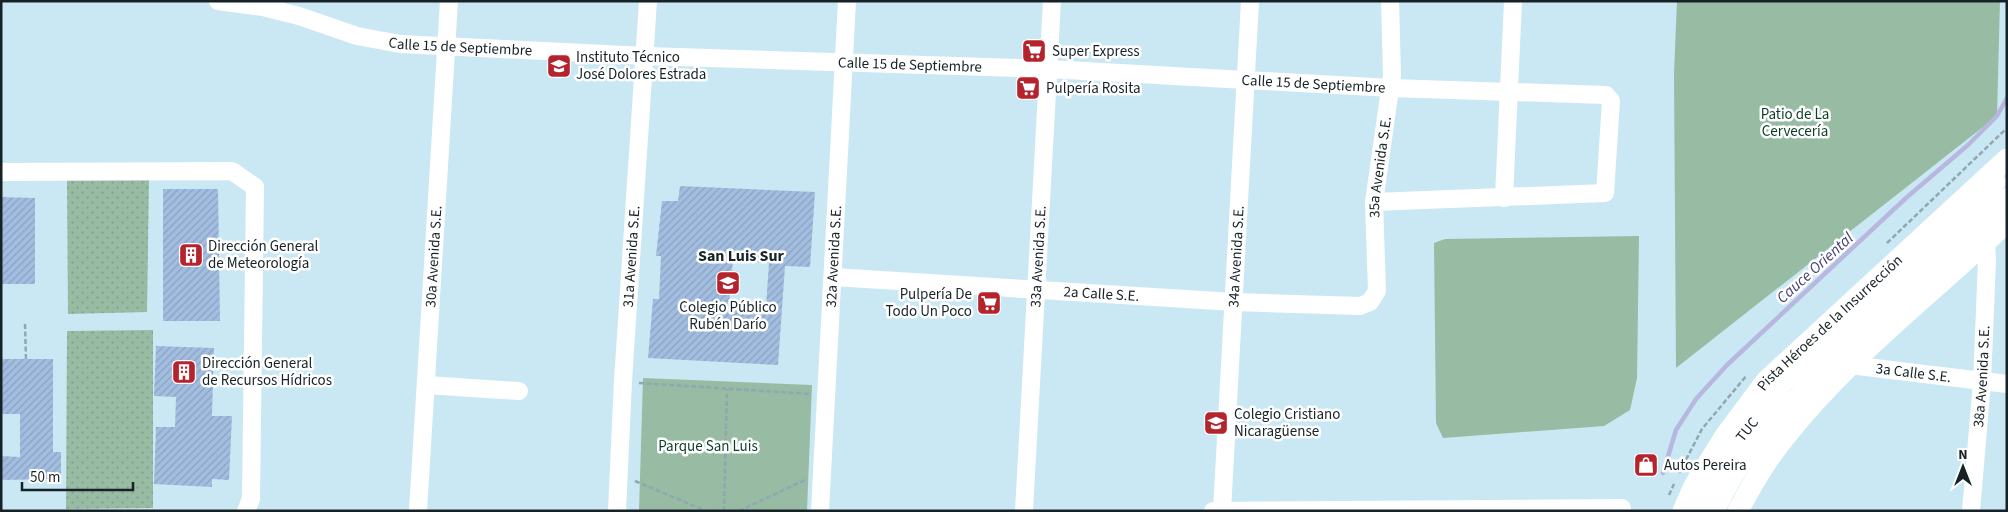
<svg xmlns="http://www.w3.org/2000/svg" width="2008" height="512" viewBox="0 0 2008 512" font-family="'Source Sans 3',sans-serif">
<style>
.grass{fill:url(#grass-dots)}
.green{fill:#98bba4}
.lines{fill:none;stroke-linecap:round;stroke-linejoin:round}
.stream{stroke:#b8b7e0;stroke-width:4.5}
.building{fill:url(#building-hatch);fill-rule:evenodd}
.path{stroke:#8fa7b0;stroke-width:2.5;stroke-dasharray:5 2.5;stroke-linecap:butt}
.minor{stroke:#fff;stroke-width:18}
.major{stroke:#fff;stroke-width:21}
.labels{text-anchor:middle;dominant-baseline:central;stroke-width:5;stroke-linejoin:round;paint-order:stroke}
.street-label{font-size:15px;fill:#172226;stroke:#fff}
.poi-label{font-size:15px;fill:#172226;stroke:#fff;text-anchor:start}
.park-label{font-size:15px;fill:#0b3f25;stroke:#fff}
.neighbourhood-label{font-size:16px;font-weight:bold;fill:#172226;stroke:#fff}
.water-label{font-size:16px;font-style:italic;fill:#474177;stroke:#fff}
</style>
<defs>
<pattern id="grass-dots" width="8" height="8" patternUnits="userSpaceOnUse" patternTransform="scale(1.25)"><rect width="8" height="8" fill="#98bba4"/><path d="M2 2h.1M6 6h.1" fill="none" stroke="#82a08d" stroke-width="1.8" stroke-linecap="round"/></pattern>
<pattern id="building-hatch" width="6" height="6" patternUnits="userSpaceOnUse" patternTransform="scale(1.25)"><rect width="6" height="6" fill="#a2bde0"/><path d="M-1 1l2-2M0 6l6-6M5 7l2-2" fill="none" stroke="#8ba2c0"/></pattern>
</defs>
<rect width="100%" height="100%" fill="#cae8f3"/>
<g class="grass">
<polygon points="149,178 147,312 68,314 67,179"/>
<polygon points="153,330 153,508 66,509 67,331"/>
</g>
<g class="green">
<polygon points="1677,1 2000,1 1997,116 1676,368 1674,73"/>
<polygon points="1639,236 1637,378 1630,410 1604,426 1443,438 1436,423 1434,243 1445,239"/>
<polygon points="643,378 812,385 807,511 639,511"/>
</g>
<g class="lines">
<polyline class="stream" points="1663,473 1676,430 1696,399 1727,365 1906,198 1968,145 1997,116 2007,98"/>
</g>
<g class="building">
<path d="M680,186L815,192L810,267L785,266L778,365L648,358L653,299H659L661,256H656L662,201H678ZM733,260L769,263L766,306L729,304Z"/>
<polygon points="163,189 218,189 220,321 163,321"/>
<polygon points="1,197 35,198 35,284 1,284"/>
<polygon points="156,346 214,348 212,416 232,416 229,480 212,479 212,487 154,484 156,427 175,427 176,397 154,396"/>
<polygon points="1,359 53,359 53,452 61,452 61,479 1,480 1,456 20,457 20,414 1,414"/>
</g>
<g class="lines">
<g class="path">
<polyline points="1887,243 2007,128"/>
<polyline points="25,324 26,360"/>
<polyline points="639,383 811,394"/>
<polyline points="1679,473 1702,429 1747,375"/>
<polyline points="635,481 706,511"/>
<polyline points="1669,495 1674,484"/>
<polyline points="724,511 727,389"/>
<polyline points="739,511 805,480"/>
</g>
<g class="minor">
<path id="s1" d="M218,1L263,7L299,16L357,36L400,44L646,56L1049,69L1391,88L1606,95L1611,101L1605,193L1374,202"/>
<polyline points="1,172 232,171 255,187 251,499 246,511"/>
<polyline points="1504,198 1513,1"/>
<path id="s2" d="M833,277L1234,302L1360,306L1370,302L1377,291L1374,202L1392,75L1390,1"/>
<path id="s3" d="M1850,365L2007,384"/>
<polyline points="426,385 519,391"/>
<path id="s4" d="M418,511L449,1"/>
<path id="s5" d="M617,511L623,381L648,1"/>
<path id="s6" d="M820,511L847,1"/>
<path id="s7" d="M1024,511L1052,1"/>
<polyline points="1213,511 1622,508 1622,511"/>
<path id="s8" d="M1222,511L1250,1"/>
<path id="s9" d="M1697,511L1718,471L1733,447L1784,383L1997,182"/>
<path d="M1716,511C1737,463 1773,421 1809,383L2007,197"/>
<path id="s10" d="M1971,511L1982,382L1987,261L1986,242"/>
</g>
<g class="major">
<path id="s11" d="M1683,511L1694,486L1725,436L1766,381L2007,159"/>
<path d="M1738,511C1751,486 1767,459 1785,437C1849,356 1933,293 2007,222"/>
</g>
</g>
<defs>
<symbol id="supermarket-square" viewBox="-11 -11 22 22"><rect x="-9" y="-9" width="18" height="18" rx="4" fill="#b5242d" stroke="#fff"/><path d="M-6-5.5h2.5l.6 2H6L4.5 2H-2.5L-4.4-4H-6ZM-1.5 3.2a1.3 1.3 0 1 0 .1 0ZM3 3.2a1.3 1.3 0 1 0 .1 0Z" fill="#fff"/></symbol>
<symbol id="university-square" viewBox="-11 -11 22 22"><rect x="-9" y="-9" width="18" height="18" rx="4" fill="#b5242d" stroke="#fff"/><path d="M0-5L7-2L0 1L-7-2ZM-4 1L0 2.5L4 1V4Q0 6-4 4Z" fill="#fff"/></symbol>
<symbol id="building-square" viewBox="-11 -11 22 22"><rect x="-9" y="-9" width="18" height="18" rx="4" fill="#b5242d" stroke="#fff"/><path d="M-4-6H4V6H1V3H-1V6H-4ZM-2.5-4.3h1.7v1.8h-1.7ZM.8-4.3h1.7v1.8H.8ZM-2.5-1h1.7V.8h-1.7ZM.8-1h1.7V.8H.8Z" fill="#fff"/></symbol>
<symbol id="school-square" viewBox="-11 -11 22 22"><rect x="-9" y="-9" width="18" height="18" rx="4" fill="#b5242d" stroke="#fff"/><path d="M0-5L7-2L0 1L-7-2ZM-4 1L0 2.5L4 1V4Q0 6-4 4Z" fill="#fff"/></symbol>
<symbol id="shop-square" viewBox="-11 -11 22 22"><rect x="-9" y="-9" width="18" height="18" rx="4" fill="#b5242d" stroke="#fff"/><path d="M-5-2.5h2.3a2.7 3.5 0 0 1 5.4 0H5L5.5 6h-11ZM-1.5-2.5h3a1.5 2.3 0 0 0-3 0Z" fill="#fff"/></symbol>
</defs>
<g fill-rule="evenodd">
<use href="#supermarket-square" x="1020" y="37" width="28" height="28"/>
<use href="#university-square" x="545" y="52" width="28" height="28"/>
<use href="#supermarket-square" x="1014" y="74" width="28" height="28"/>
<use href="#building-square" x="177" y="241" width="28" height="28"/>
<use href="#school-square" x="714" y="269" width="28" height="28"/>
<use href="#supermarket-square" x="975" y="289" width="28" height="28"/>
<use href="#building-square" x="170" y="358" width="28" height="28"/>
<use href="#school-square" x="1202" y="409" width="28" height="28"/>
<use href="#shop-square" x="1632" y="451" width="28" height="28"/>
</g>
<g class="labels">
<g class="street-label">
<text stroke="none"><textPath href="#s1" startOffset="248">Calle 15 de Septiembre</textPath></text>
<text stroke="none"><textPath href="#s1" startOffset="698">Calle 15 de Septiembre</textPath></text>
<text stroke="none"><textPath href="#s1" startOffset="1102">Calle 15 de Septiembre</textPath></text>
<text stroke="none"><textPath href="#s2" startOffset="676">35a Avenida S.E.</textPath></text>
<text stroke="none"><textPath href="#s4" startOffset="255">30a Avenida S.E.</textPath></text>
<text stroke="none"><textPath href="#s5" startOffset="255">31a Avenida S.E.</textPath></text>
<text stroke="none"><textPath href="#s6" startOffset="255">32a Avenida S.E.</textPath></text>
<text stroke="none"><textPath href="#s7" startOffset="255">33a Avenida S.E.</textPath></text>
<text stroke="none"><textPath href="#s8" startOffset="255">34a Avenida S.E.</textPath></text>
<text stroke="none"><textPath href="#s2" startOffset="269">2a Calle S.E.</textPath></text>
<text stroke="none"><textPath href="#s11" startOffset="241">Pista Héroes de la Insurrección</textPath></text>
<text stroke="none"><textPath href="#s3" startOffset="64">3a Calle S.E.</textPath></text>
<text stroke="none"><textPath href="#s10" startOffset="135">38a Avenida S.E.</textPath></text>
<text stroke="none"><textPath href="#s9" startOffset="96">TUC</textPath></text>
</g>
<g class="poi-label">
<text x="1052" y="51">Super Express</text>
<text x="576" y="57">Instituto Técnico<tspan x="576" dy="17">José Dolores Estrada</tspan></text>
<text x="1046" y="88">Pulpería Rosita</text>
<text x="208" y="246">Dirección General<tspan x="208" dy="17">de Meteorología</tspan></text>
<text x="972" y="294" text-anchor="end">Pulpería De<tspan x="972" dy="17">Todo Un Poco</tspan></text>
<text x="728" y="307" text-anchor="middle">Colegio Público<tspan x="728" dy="17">Rubén Darío</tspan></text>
<text x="202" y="363">Dirección General<tspan x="202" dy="17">de Recursos Hídricos</tspan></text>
<text x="1234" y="414">Colegio Cristiano<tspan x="1234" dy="17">Nicaragüense</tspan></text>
<text x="1664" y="465">Autos Pereira</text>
</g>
<g class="park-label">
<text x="1795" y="114">Patio de La<tspan x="1795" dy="17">Cervecería</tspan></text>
<text x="708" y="446">Parque San Luis</text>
</g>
<g class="neighbourhood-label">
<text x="741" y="256">San Luis Sur</text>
</g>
<g class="water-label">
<text transform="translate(1815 268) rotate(-42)">Cauce Oriental</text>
</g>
</g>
<rect width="2008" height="512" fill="none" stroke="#172226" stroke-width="5"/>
<g transform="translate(1963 467)" stroke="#ffffff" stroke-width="4" paint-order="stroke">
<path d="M0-4L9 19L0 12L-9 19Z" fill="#172226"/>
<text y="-8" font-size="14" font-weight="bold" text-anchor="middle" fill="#172226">N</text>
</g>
<path d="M22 482v8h111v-8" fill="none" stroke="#172226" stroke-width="2.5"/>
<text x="30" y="482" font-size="15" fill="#172226" stroke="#ffffff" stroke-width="4" paint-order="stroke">50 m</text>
</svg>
